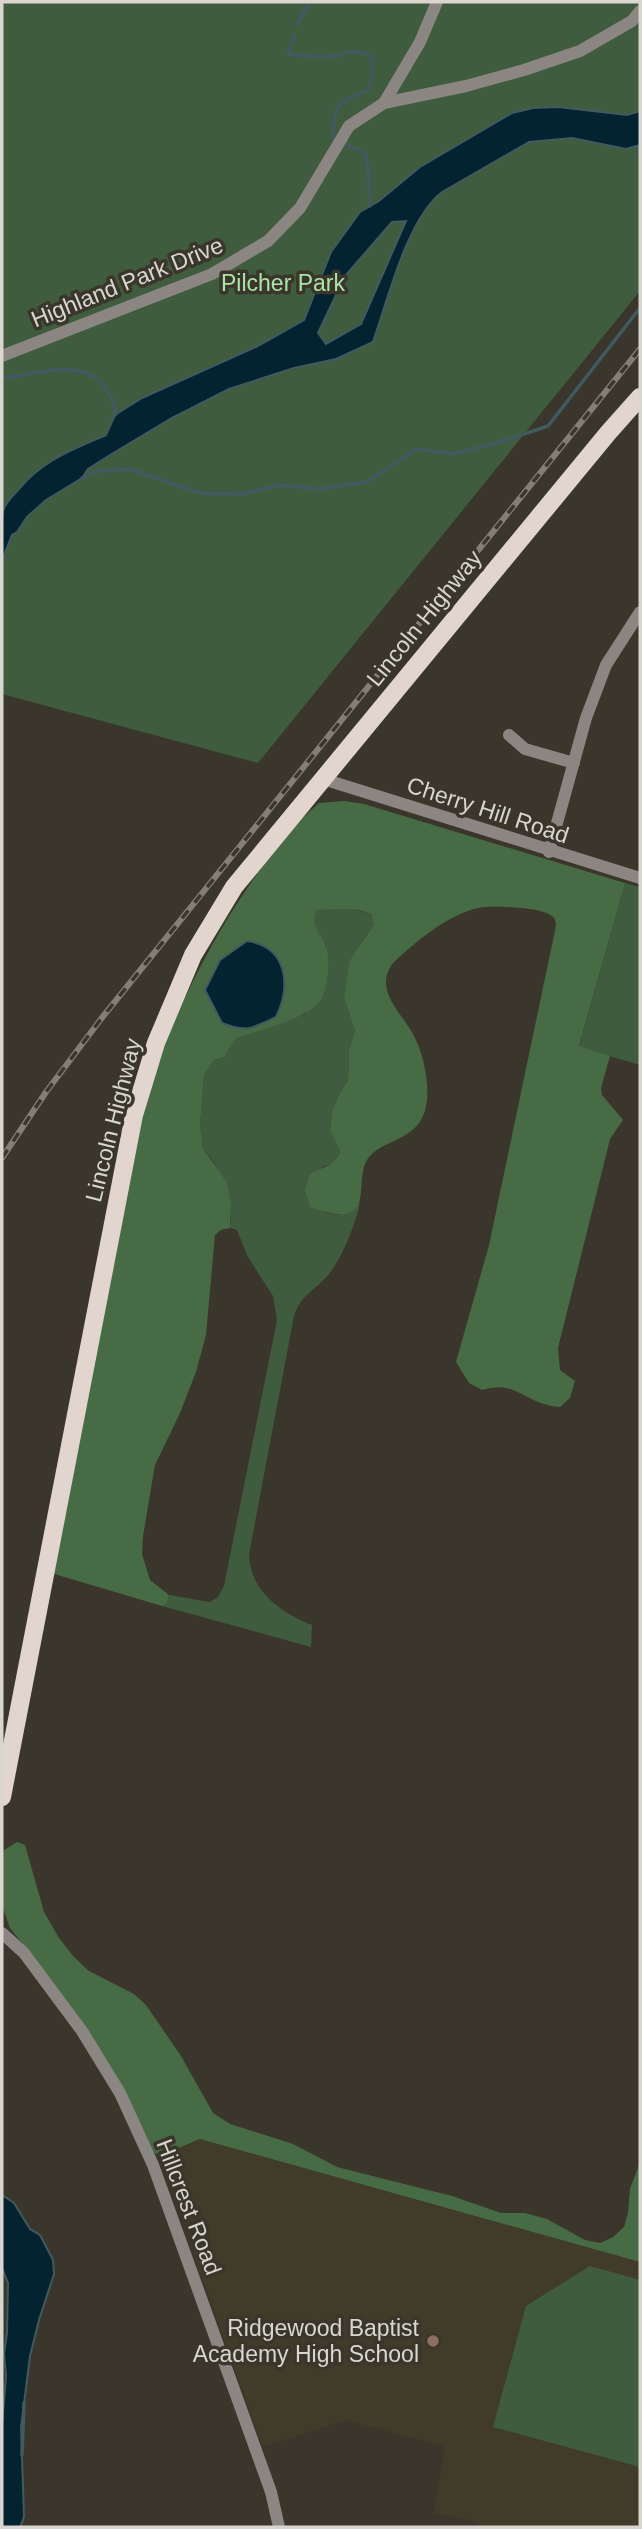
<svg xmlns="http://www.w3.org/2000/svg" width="642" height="2529" viewBox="0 0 642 2529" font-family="Arial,sans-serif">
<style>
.built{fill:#413c2a}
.green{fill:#405c3f}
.forest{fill:#466b45}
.water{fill:#02232f;stroke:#42595f;stroke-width:2;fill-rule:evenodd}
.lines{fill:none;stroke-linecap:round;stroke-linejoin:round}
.stream{stroke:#42595f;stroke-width:3.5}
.minor{stroke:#8b8682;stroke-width:12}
.major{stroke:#e1d5cd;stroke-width:18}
.rail-casing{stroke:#837f76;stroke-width:6}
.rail{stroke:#3a362b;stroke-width:3.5;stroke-dasharray:10;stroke-linecap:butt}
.education-dot{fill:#8d6e63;stroke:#3a362b;stroke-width:2.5}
.labels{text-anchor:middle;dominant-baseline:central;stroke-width:7;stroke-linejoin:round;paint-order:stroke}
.street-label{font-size:23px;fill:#d8d6cf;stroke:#3a362b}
.park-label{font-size:23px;fill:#a9e4a6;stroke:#3a362b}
.poi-label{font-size:23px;fill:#d8d6cf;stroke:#3a362b;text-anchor:end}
</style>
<rect width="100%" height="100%" fill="#3a362b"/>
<polygon class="built" points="200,2139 640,2262 640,2527 479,2527 479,2522 434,2513 445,2446 345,2420 263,2447 159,2156"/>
<g class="green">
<polygon points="2,2 640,2 640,291 258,763 2,694"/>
<polygon points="625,883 640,887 640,1065 579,1047"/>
<path d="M349,908L371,914L374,924L365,937L344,999L355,1031L349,1050L348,1081L340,1092L332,1111L330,1130L340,1151C336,1161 332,1164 322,1167L311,1207C331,1216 343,1219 360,1203C355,1225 343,1256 329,1274C315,1291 301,1294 294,1316L249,1554C250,1591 280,1612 312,1625L311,1647L162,1606L167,1604L169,1595L210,1602L218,1597L224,1586L277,1320L273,1296L248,1257L237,1230L230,1228L231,1218L215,1164L203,1148L200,1125L204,1076L214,1060L225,1057L235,1039L305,1014L326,945C318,934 310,924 317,910Z"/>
<polygon points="590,2266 640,2280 640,2467 493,2427 526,2306"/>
</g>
<g class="forest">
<path d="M344,801L364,804L625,883L579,1046L610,1056L601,1088L602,1095L623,1120L610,1139L558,1348L560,1370L575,1381L570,1398L560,1407C525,1405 517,1379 482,1390L469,1383L456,1362L489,1245L553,940C554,934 558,924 554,918C547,907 498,906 485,907C474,908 464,912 454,917C432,928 411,946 393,963C372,991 404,1014 415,1038C422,1052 426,1070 427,1085C432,1150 375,1132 364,1167C361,1178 362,1189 360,1199C356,1223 325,1213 310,1207L305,1190L310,1174C323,1167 335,1166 340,1151L330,1130L332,1111L340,1092L348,1081L349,1050L355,1031L344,999L347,979L349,962L374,924L371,914C353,906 336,910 317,910C310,925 320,932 325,944C329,953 328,962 328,971C327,982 326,993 319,1002C303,1021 258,1030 235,1039L225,1057L214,1060L204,1076L200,1125L203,1148L227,1183L231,1204L230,1228L221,1230L215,1235L206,1335L196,1372L180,1413L155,1465L143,1536L142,1554L150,1580L169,1595L167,1604L162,1606L51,1573L149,1085C176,1012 206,948 250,884C270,855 292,826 319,803Z"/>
<polygon points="17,1842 25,1845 44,1912 59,1938 74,1957 89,1971 134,1994 146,2005 181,2056 213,2113 230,2124 293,2144 337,2167 452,2196 501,2213 525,2213 547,2219 585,2240 600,2243 613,2237 624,2227 628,2213 630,2189 640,2162 640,2262 200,2139 159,2156 151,2150 107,2060 62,1995 10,1928 2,1906 2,1857 4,1850"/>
</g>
<g class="water">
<path d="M558,107L627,115L640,111V145L626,149L572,138L529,142L442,192C407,219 388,299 373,342L336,359L294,368L229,389L172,418L110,455L88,469L82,478L46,500L27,517L17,532L12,535L2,560C2,546 0,524 3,511C6,501 13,496 19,489C43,460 72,450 106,435L115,415L142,398L256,347L304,320L331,252L360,212L379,201L420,167L512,113L533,108ZM406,221L361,324L326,344L318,333L345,276L392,222Z"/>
<path d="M247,941C288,947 291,986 276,1017C253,1028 247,1033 222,1023L205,990L220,960Z"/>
<polygon points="2,2195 14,2203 30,2229 40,2235 53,2260 54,2274 39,2320 30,2356 21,2427 24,2517 20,2527 2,2527 2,2427 6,2375 4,2354 7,2333 8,2283 2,2268"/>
</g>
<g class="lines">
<g class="stream">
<polyline points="297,24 310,2"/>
<path d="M294,36L288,54C302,55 320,59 334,56C351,52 353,49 371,56L373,74L369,89C339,102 333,103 333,138"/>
<path d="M346,144L365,153C371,173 368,186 370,206"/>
<polyline points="636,147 640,153"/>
<path d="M2,378C35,375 84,355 106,389C112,398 115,404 115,415"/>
<polyline points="82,478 98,471 130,469 201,493 241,494 281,485 318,489 367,482 416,449 453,454 497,443 548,426 640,308"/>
<polyline points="22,2455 24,2403"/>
</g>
<g class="minor">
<polyline points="384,103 420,42 437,2"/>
<polyline points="2,356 212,274 268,241 300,208 349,126 384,103 466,86 524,70 580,51 632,21 640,11"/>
<polyline points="509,735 525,749 574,763"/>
<polyline points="323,779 640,878"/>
<polyline points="549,852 586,718 606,665 640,612"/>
<polyline points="2,1933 24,1953 82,2031 120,2093 153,2165 271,2492 279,2527"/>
</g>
<polyline class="major" points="2,1797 134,1115 156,1043 193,955 234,887 608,433 640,397"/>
<defs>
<polyline id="rail" points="2,1158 46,1092 101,1019 640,349"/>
</defs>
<use href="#rail" class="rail-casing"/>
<use href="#rail" class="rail"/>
</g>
<circle class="education-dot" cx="433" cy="2341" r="7"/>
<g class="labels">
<g class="street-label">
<text transform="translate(127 282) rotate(-22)">Highland Park Drive</text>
<text transform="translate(424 618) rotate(-51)">Lincoln Highway</text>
<text transform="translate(488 810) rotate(18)">Cherry Hill Road</text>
<text transform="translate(113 1120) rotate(-76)">Lincoln Highway</text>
<text transform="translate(189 2207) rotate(69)">Hillcrest Road</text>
</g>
<g class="park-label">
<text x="283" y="283">Pilcher Park</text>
</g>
<g class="poi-label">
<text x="419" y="2328">Ridgewood Baptist<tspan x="419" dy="26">Academy High School</tspan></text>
</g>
</g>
<rect width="642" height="2529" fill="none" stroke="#d8d6cf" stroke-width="7"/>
</svg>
